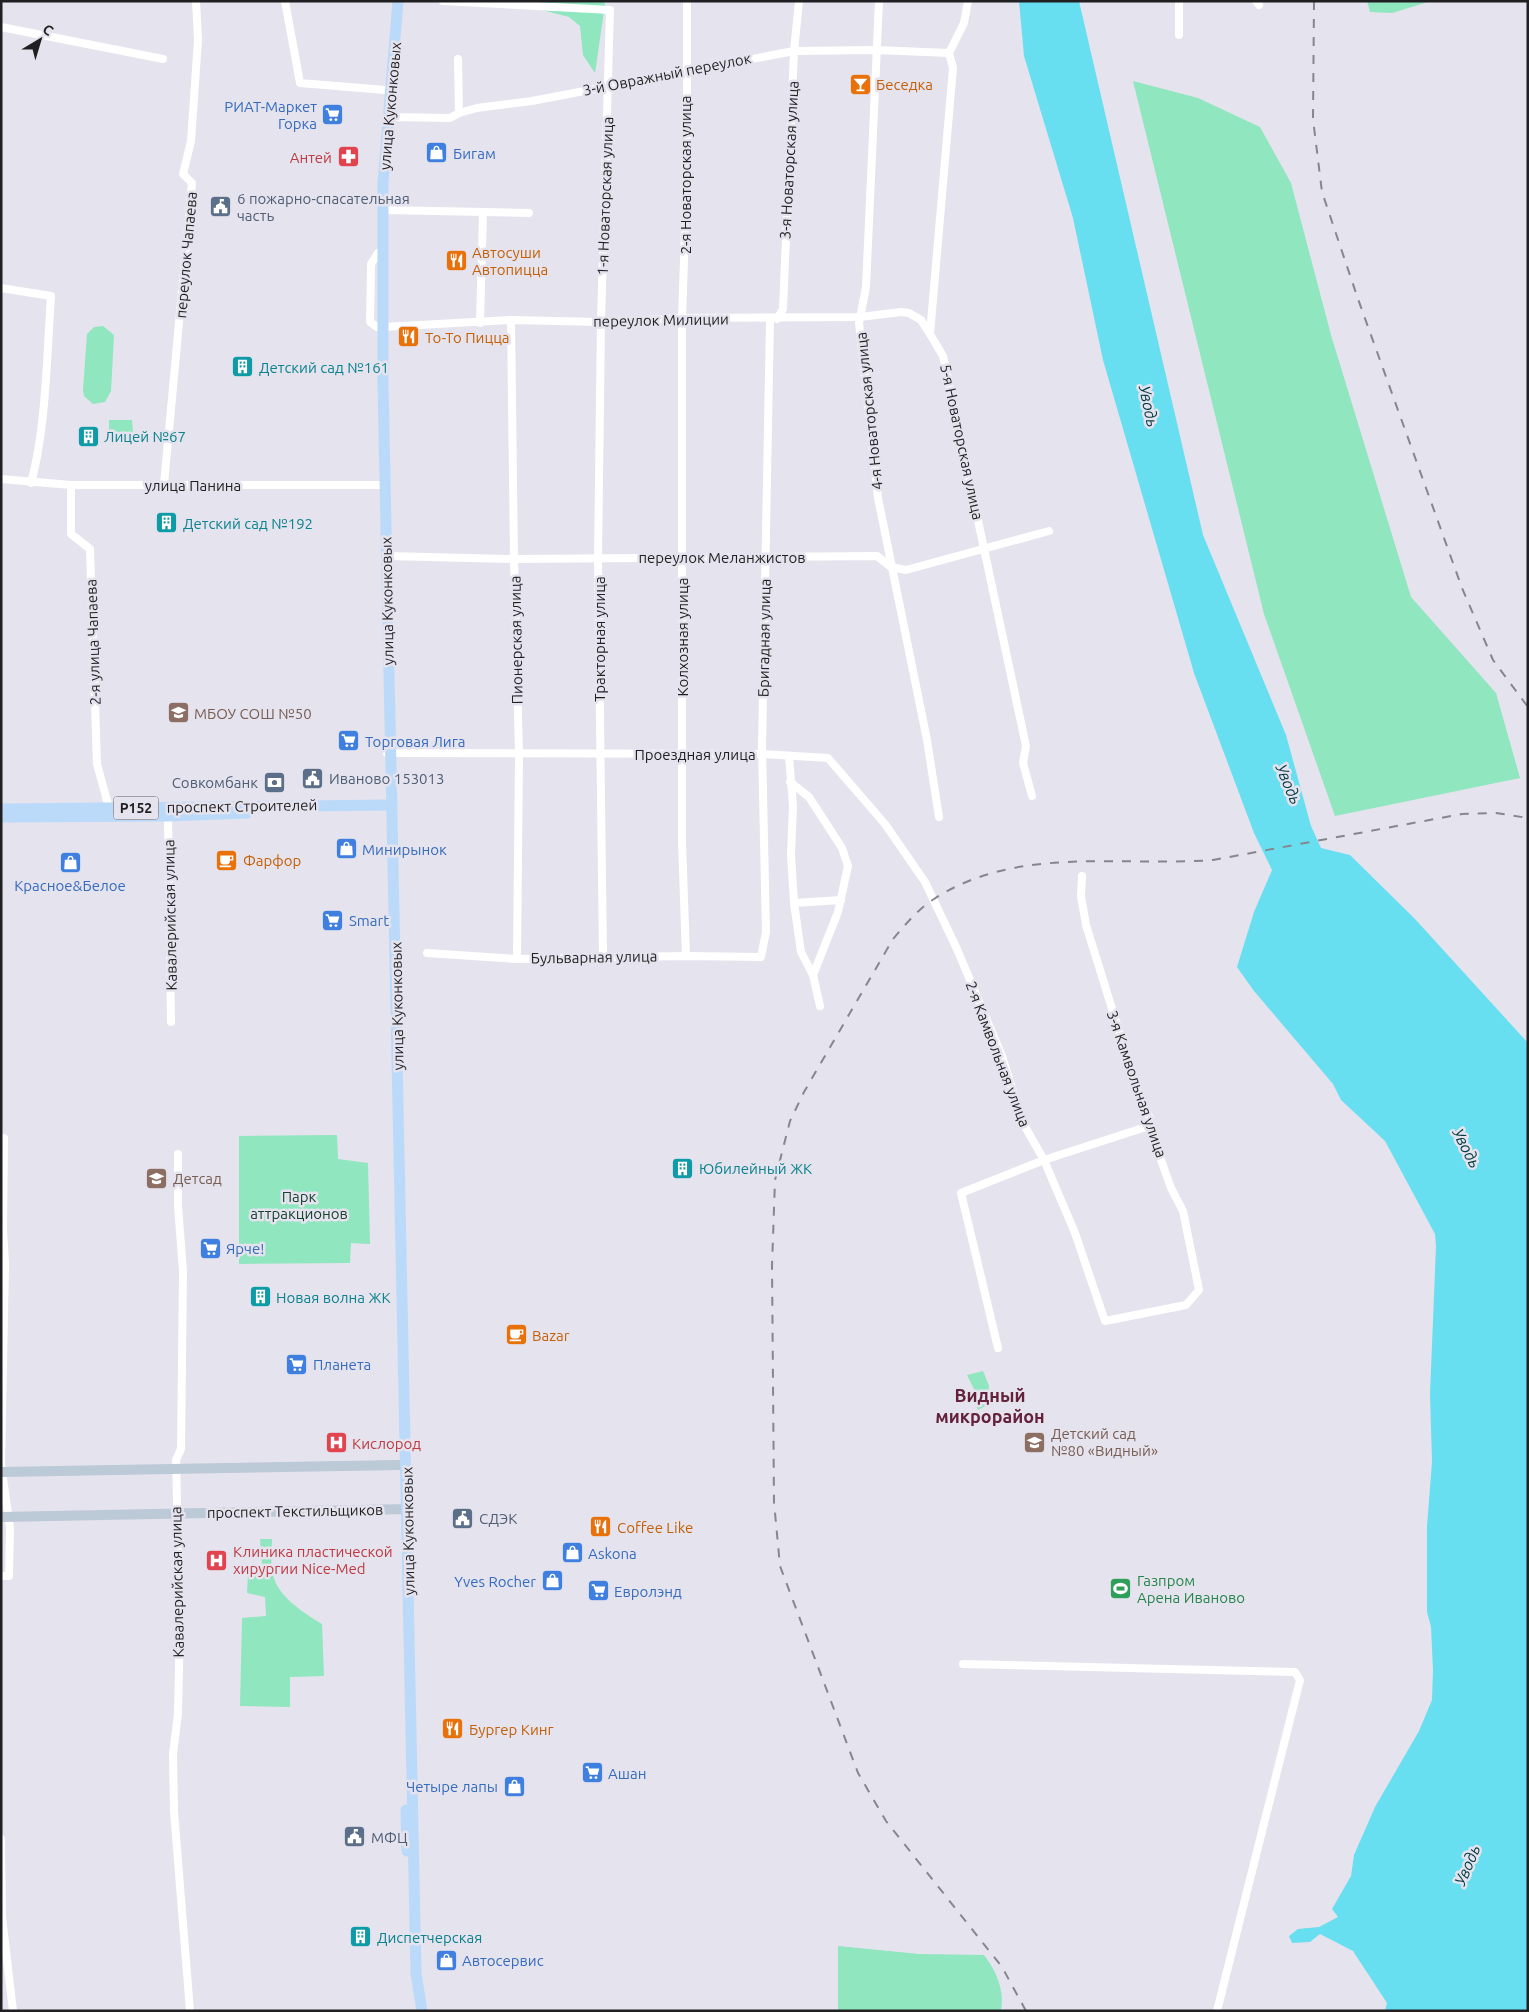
<svg xmlns="http://www.w3.org/2000/svg" width="1529" height="2012" viewBox="0 0 1529 2012" font-family="Ubuntu,sans-serif">
<style>
.green{fill:#8fe6bf}
.water{fill:#68dff1}
.lines{fill:none;stroke-linecap:round;stroke-linejoin:round}
.stream{stroke:#68dff1;stroke-width:2}
.minor{stroke:#fff;stroke-width:8}
.secondary{stroke:#bcc9d6;stroke-width:10}
.primary{stroke:#bbdaf9;stroke-width:11}
.rail{stroke:#87868c;stroke-width:2;stroke-dasharray:9 9;stroke-linecap:butt}
.labels{text-anchor:middle;dominant-baseline:central;stroke-width:5;stroke-linejoin:round;paint-order:stroke}
.shield{fill:#e5e3ed;stroke:#5b5a5f;stroke-width:1}
.shield-label{font-size:14px;font-weight:bold;fill:#201f22}
.street-label{font-size:15px;fill:#201f22;stroke:#e5e3ed}
.food-label{font-size:15px;fill:#c56008;stroke:#e5e3ed;text-anchor:start}
.shop-label{font-size:15px;fill:#366cbe;stroke:#e5e3ed;text-anchor:start}
.health-label{font-size:15px;fill:#be3a42;stroke:#e5e3ed;text-anchor:start}
.service-label{font-size:15px;fill:#4e5e75;stroke:#e5e3ed;text-anchor:start}
.culture-label{font-size:15px;fill:#0d838f;stroke:#e5e3ed;text-anchor:start}
.education-label{font-size:15px;fill:#785e54;stroke:#e5e3ed;text-anchor:start}
.park-label{font-size:15px;fill:#194231;stroke:#e5e3ed}
.leisure-label{font-size:15px;fill:#27864d;stroke:#e5e3ed;text-anchor:start}
.water-label{font-size:16px;font-style:italic;fill:#003a41;stroke:#e5e3ed}
.quarter-label{font-size:18px;font-weight:bold;fill:#63213b;stroke:#e5e3ed}
</style>
<rect width="100%" height="100%" fill="#e5e3ed"/>
<g class="green">
<polygon points="508,1 603,1 605,4 595,73 583,55 580,26 569,17"/>
<polygon points="1367,1 1431,1 1392,13 1370,12"/>
<polygon points="1133,81 1198,98 1260,127 1291,183 1331,335 1411,597 1496,693 1520,778 1335,816 1264,614"/>
<polygon points="103,326 114,335 111,391 105,402 93,404 84,396 83,390 87,334 94,327"/>
<polygon points="109,420 132,420 133,432 109,432"/>
<polygon points="337,1135 338,1159 368,1163 370,1244 351,1243 350,1263 239,1264 239,1136"/>
<polygon points="983,1371 989,1386 988,1393 983,1396 987,1405 978,1410 973,1400 978,1397 967,1375"/>
<path d="M260,1539H272C272,1550 270,1564 273,1575C278,1597 304,1613 322,1624L324,1676L290,1677V1707L240,1706L242,1618L266,1616L265,1597L247,1593L248,1575H263Z"/>
<path d="M838,1946L919,1954L984,1955C996,1971 1005,1990 1001,2011H838Z"/>
</g>
<polygon class="water" points="1019,1 1079,1 1203,535 1286,735 1311,826 1321,848 1350,855 1415,919 1528,1043 1528,2011 1385,2011 1387,2003 1353,1951 1320,1934 1310,1942 1292,1943 1289,1936 1298,1929 1319,1927 1338,1917 1332,1909 1351,1876 1354,1855 1375,1807 1419,1731 1432,1700 1433,1670 1431,1627 1427,1612 1427,1526 1432,1462 1430,1394 1436,1246 1435,1234 1385,1141 1341,1100 1333,1084 1254,991 1237,967 1254,912 1272,870 1254,833 1194,673 1103,360 1073,218 1024,56"/>
<g class="lines">
<polyline class="stream" points="546,1 553,4"/>
<g class="minor">
<polyline points="285,1 300,83 385,90"/>
<polyline points="443,1 610,10 601,322 598,558 603,957"/>
<polyline points="879,1 866,287 859,323 878,498 927,740 939,817"/>
<polyline points="968,1 964,23 949,53 953,68 930,334 943,356 1026,746 1023,763 1032,796"/>
<polyline points="1179,1 1179,35"/>
<polyline points="1256,1 1259,5"/>
<polyline points="1,27 163,59"/>
<polyline points="458,59 459,113"/>
<polyline points="389,117 450,118 459,113 477,108 532,101 794,51 876,50 949,53"/>
<polyline points="383,210 529,213"/>
<path d="M1,288L51,296C47,353 46,429 31,483"/>
<polyline points="777,319 783,309 794,51 799,1"/>
<polyline points="511,320 514,559 519,753 517,959"/>
<polyline points="480,323 483,212"/>
<polyline points="377,327 370,322 371,264 378,253"/>
<polyline points="383,327 511,320 601,322 682,318 860,317 901,312 909,313 921,320 930,334"/>
<polyline points="1,479 71,485 381,485"/>
<polyline points="164,484 192,183 183,174 191,141 198,40 196,1"/>
<polyline points="71,485 71,534 90,549 97,764 109,808"/>
<polyline points="386,556 514,559 877,556 891,567 906,570 1049,531"/>
<polyline points="387,753 762,754 828,758 885,824 925,882 957,949 1002,1056 1023,1123 1044,1160 1075,1233 1105,1321 1186,1305 1199,1290 1183,1211 1171,1188 1149,1126 1150,1118 1141,1102 1086,925 1081,896 1082,876"/>
<polyline points="789,756 793,806 791,855 794,903 801,952 813,975 820,1006"/>
<polyline points="790,782 809,797 842,848 848,866 838,912 813,975"/>
<polyline points="168,816 171,1022"/>
<polyline points="794,903 841,900"/>
<polyline points="427,953 517,959 686,956 761,957 766,932 762,747 770,319"/>
<polyline points="686,956 682,842 682,318 687,171 687,1"/>
<polyline points="178,1154 178,1206 183,1271 181,1449 176,1460 180,1619 178,1714 173,1754 174,1811 190,2011"/>
<polyline points="998,1348 961,1193 1044,1160 1149,1126"/>
<polyline points="1,1576 9,1576 10,1528 1,1464 5,1264 3,1229 4,1138"/>
<polyline points="963,1664 1295,1672 1300,1680 1217,2011"/>
<polyline points="1,1839 2,1917 13,2011"/>
</g>
<g class="secondary">
<polyline points="1,1472 400,1465"/>
<polyline points="1,1517 408,1509"/>
</g>
<g class="primary">
<polyline points="398,1 383,183 383,383 416,1974 422,2011"/>
<polyline points="1,809 392,805"/>
<polyline points="1,817 168,816 247,813"/>
<polyline points="406,1810 407,1851"/>
</g>
<g class="rail">
<polyline points="1314,1 1313,119 1322,192 1358,299 1462,588 1493,660 1528,707"/>
<path d="M1026,2011L1002,1967L886,1821L858,1773L780,1566L774,1502L772,1266L775,1180L790,1121L804,1092L893,939C906,924 918,909 934,899C1017,845 1120,867 1213,860L1462,814L1496,813L1528,818"/>
</g>
</g>
<defs>
<symbol id="bar-square" viewBox="-11 -11 22 22"><rect x="-9" y="-9" width="18" height="18" rx="4" fill="#e8710a" stroke="#e5e3ed"/><path d="M-6-5H6L.8 .8V4.5H3.5V6h-7V4.5H-.8V.8Z" fill="#fff"/></symbol>
<symbol id="supermarket-square" viewBox="-11 -11 22 22"><rect x="-9" y="-9" width="18" height="18" rx="4" fill="#3f7fe0" stroke="#e5e3ed"/><path d="M-6-5.5h2.5l.6 2H6L4.5 2H-2.5L-4.4-4H-6ZM-1.5 3.2a1.3 1.3 0 1 0 .1 0ZM3 3.2a1.3 1.3 0 1 0 .1 0Z" fill="#fff"/></symbol>
<symbol id="shop-square" viewBox="-11 -11 22 22"><rect x="-9" y="-9" width="18" height="18" rx="4" fill="#3f7fe0" stroke="#e5e3ed"/><path d="M-5-2.5h2.3a2.7 3.5 0 0 1 5.4 0H5L5.5 6h-11ZM-1.5-2.5h3a1.5 2.3 0 0 0-3 0Z" fill="#fff"/></symbol>
<symbol id="pharmacy-square" viewBox="-11 -11 22 22"><rect x="-9" y="-9" width="18" height="18" rx="4" fill="#e0444e" stroke="#e5e3ed"/><path d="M-2-6h4v4h4v4h-4v4h-4v-4h-4v-4h4Z" fill="#fff"/></symbol>
<symbol id="civic-square" viewBox="-11 -11 22 22"><rect x="-9" y="-9" width="18" height="18" rx="4" fill="#5c6f8a" stroke="#e5e3ed"/><path d="M-.6-6.5H3V-4.5H.6V-3L4-1V1h2V6H-6V1h2V-1L-.6-3ZM-1.2 2.5V6h2.4V2.5Z" fill="#fff"/></symbol>
<symbol id="restaurant-square" viewBox="-11 -11 22 22"><rect x="-9" y="-9" width="18" height="18" rx="4" fill="#e8710a" stroke="#e5e3ed"/><path d="M-5-6h1v4h1v-4h1v4h1v-4h1v5L-1.5 .5V6h-2V.5L-5-1ZM5-6V6H3V1.5H1.5Q1.5-4 5-6Z" fill="#fff"/></symbol>
<symbol id="building-square" viewBox="-11 -11 22 22"><rect x="-9" y="-9" width="18" height="18" rx="4" fill="#0f9aa8" stroke="#e5e3ed"/><path d="M-4-6H4V6H1V3H-1V6H-4ZM-2.5-4.3h1.7v1.8h-1.7ZM.8-4.3h1.7v1.8H.8ZM-2.5-1h1.7V.8h-1.7ZM.8-1h1.7V.8H.8Z" fill="#fff"/></symbol>
<symbol id="school-square" viewBox="-11 -11 22 22"><rect x="-9" y="-9" width="18" height="18" rx="4" fill="#8d6e63" stroke="#e5e3ed"/><path d="M0-5L7-2L0 1L-7-2ZM-4 1L0 2.5L4 1V4Q0 6-4 4Z" fill="#fff"/></symbol>
<symbol id="bank-square" viewBox="-11 -11 22 22"><rect x="-9" y="-9" width="18" height="18" rx="4" fill="#5c6f8a" stroke="#e5e3ed"/><path d="M-6-4H6V4H-6ZM0-2.3a2.3 2.3 0 1 0 0 4.6a2.3 2.3 0 1 0 0-4.6Z" fill="#fff"/></symbol>
<symbol id="cafe-square" viewBox="-11 -11 22 22"><rect x="-9" y="-9" width="18" height="18" rx="4" fill="#e8710a" stroke="#e5e3ed"/><path d="M-5.5-4.5H6V0H3Q3 3.5 0 3.5H-2.5Q-5.5 3.5-5.5 0ZM3-3.2v2h1.7v-2ZM-6 4.5H4V6H-6Z" fill="#fff"/></symbol>
<symbol id="hospital-square" viewBox="-11 -11 22 22"><rect x="-9" y="-9" width="18" height="18" rx="4" fill="#e0444e" stroke="#e5e3ed"/><path d="M-5-5h3v3.5h4V-5h3V5h-3V1.5h-4V5h-3Z" fill="#fff"/></symbol>
<symbol id="stadium-square" viewBox="-11 -11 22 22"><rect x="-9" y="-9" width="18" height="18" rx="4" fill="#2e9e5b" stroke="#e5e3ed"/><path d="M0-5a6.5 5 0 1 0 0 10a6.5 5 0 1 0 0-10ZM-3.5-1.8h7v3.6h-7Z" fill="#fff"/></symbol>
</defs>
<g fill-rule="evenodd">
<use href="#bar-square" x="848" y="72" width="25" height="25"/>
<use href="#supermarket-square" x="320" y="102" width="25" height="25"/>
<use href="#shop-square" x="424" y="140" width="25" height="25"/>
<use href="#pharmacy-square" x="336" y="144" width="25" height="25"/>
<use href="#civic-square" x="208" y="194" width="25" height="25"/>
<use href="#restaurant-square" x="444" y="248" width="25" height="25"/>
<use href="#restaurant-square" x="396" y="324" width="25" height="25"/>
<use href="#building-square" x="230" y="354" width="25" height="25"/>
<use href="#building-square" x="76" y="424" width="25" height="25"/>
<use href="#building-square" x="154" y="510" width="25" height="25"/>
<use href="#school-square" x="166" y="700" width="25" height="25"/>
<use href="#supermarket-square" x="336" y="728" width="25" height="25"/>
<use href="#civic-square" x="300" y="766" width="25" height="25"/>
<use href="#bank-square" x="262" y="770" width="25" height="25"/>
<use href="#shop-square" x="334" y="836" width="25" height="25"/>
<use href="#cafe-square" x="214" y="848" width="25" height="25"/>
<use href="#shop-square" x="58" y="850" width="25" height="25"/>
<use href="#supermarket-square" x="320" y="908" width="25" height="25"/>
<use href="#building-square" x="670" y="1156" width="25" height="25"/>
<use href="#school-square" x="144" y="1166" width="25" height="25"/>
<use href="#supermarket-square" x="198" y="1236" width="25" height="25"/>
<use href="#building-square" x="248" y="1284" width="25" height="25"/>
<use href="#cafe-square" x="504" y="1322" width="25" height="25"/>
<use href="#supermarket-square" x="284" y="1352" width="25" height="25"/>
<use href="#school-square" x="1022" y="1430" width="25" height="25"/>
<use href="#hospital-square" x="324" y="1430" width="25" height="25"/>
<use href="#civic-square" x="450" y="1506" width="25" height="25"/>
<use href="#restaurant-square" x="588" y="1514" width="25" height="25"/>
<use href="#shop-square" x="560" y="1540" width="25" height="25"/>
<use href="#hospital-square" x="204" y="1548" width="25" height="25"/>
<use href="#shop-square" x="540" y="1568" width="25" height="25"/>
<use href="#stadium-square" x="1108" y="1576" width="25" height="25"/>
<use href="#supermarket-square" x="586" y="1578" width="25" height="25"/>
<use href="#restaurant-square" x="440" y="1716" width="25" height="25"/>
<use href="#supermarket-square" x="580" y="1760" width="25" height="25"/>
<use href="#shop-square" x="502" y="1774" width="25" height="25"/>
<use href="#civic-square" x="342" y="1824" width="25" height="25"/>
<use href="#building-square" x="348" y="1924" width="25" height="25"/>
<use href="#shop-square" x="434" y="1948" width="25" height="25"/>
</g>
<g class="labels">
<rect class="shield" x="113.5" y="796.5" width="45" height="23" rx="4"/>
<g class="shield-label">
<text x="136" y="808">Р152</text>
</g>
<g class="street-label">
<text transform="translate(667 74) rotate(-11)">3-й Овражный переулок</text>
<text transform="translate(390 106) rotate(-85)">улица Куконковых</text>
<text transform="translate(789 160) rotate(-87)">3-я Новаторская улица</text>
<text transform="translate(685 175) rotate(-90)">2-я Новаторская улица</text>
<text transform="translate(605 196) rotate(-88)">1-я Новаторская улица</text>
<text transform="translate(186 255) rotate(-85)">переулок Чапаева</text>
<text transform="translate(661 320) rotate(-1)">переулок Милиции</text>
<text transform="translate(869 411) rotate(-96)">4-я Новаторская улица</text>
<text transform="translate(962 442) rotate(78)">5-я Новаторская улица</text>
<text x="193" y="485">улица Панина</text>
<text x="722" y="557">переулок Меланжистов</text>
<text transform="translate(387 601) rotate(-91)">улица Куконковых</text>
<text transform="translate(682 637) rotate(-90)">Колхозная улица</text>
<text transform="translate(764 638) rotate(-89)">Бригадная улица</text>
<text transform="translate(599 639) rotate(-90)">Тракторная улица</text>
<text transform="translate(516 640) rotate(-91)">Пионерская улица</text>
<text transform="translate(93 642) rotate(-92)">2-я улица Чапаева</text>
<text x="695" y="754">Проездная улица</text>
<text transform="translate(242 806) rotate(-1)">проспект Строителей</text>
<text transform="translate(170 915) rotate(-91)">Кавалерийская улица</text>
<text transform="translate(594 957) rotate(-1)">Бульварная улица</text>
<text transform="translate(397 1006) rotate(-91)">улица Куконковых</text>
<text transform="translate(998 1054) rotate(69)">2-я Камвольная улица</text>
<text transform="translate(1137 1084) rotate(71)">3-я Камвольная улица</text>
<text transform="translate(295 1511) rotate(-1)">проспект Текстильщиков</text>
<text transform="translate(408 1531) rotate(-91)">улица Куконковых</text>
<text transform="translate(177 1582) rotate(-91)">Кавалерийская улица</text>
</g>
<g class="food-label">
<text x="876" y="84">Беседка</text>
<text x="472" y="252">Автосуши<tspan x="472" dy="17">Автопицца</tspan></text>
<text x="425" y="337">То-То Пицца</text>
<text x="243" y="860">Фарфор</text>
<text x="532" y="1335">Bazar</text>
<text x="617" y="1527">Coffee Like</text>
<text x="469" y="1729">Бургер Кинг</text>
</g>
<g class="shop-label">
<text x="317" y="106" text-anchor="end">РИАТ-Маркет<tspan x="317" dy="17">Горка</tspan></text>
<text x="453" y="153">Бигам</text>
<text x="365" y="741">Торговая Лига</text>
<text x="362" y="849">Минирынок</text>
<text x="70" y="885" text-anchor="middle">Красное&amp;Белое</text>
<text x="349" y="920">Smart</text>
<text x="226" y="1248">Ярче!</text>
<text x="313" y="1364">Планета</text>
<text x="588" y="1553">Askona</text>
<text x="536" y="1581" text-anchor="end">Yves Rocher</text>
<text x="614" y="1591">Евролэнд</text>
<text x="608" y="1773">Ашан</text>
<text x="498" y="1786" text-anchor="end">Четыре лапы</text>
<text x="462" y="1960">Автосервис</text>
</g>
<g class="health-label">
<text x="332" y="157" text-anchor="end">Антей</text>
<text x="352" y="1443">Кислород</text>
<text x="233" y="1551">Клиника пластической<tspan x="233" dy="17">хирургии Nice-Med</tspan></text>
</g>
<g class="service-label">
<text x="237" y="198">6 пожарно-спасательная<tspan x="237" dy="17">часть</tspan></text>
<text x="329" y="778">Иваново 153013</text>
<text x="258" y="782" text-anchor="end">Совкомбанк</text>
<text x="479" y="1518">СДЭК</text>
<text x="371" y="1837">МФЦ</text>
</g>
<g class="culture-label">
<text x="259" y="367">Детский сад №161</text>
<text x="104" y="436">Лицей №67</text>
<text x="183" y="523">Детский сад №192</text>
<text x="699" y="1168">Юбилейный ЖК</text>
<text x="276" y="1297">Новая волна ЖК</text>
<text x="377" y="1937">Диспетчерская</text>
</g>
<g class="education-label">
<text x="194" y="713">МБОУ СОШ №50</text>
<text x="173" y="1178">Детсад</text>
<text x="1051" y="1433">Детский сад<tspan x="1051" dy="17">№80 «Видный»</tspan></text>
</g>
<g class="park-label">
<text x="299" y="1196">Парк<tspan x="299" dy="17">аттракционов</tspan></text>
</g>
<g class="leisure-label">
<text x="1137" y="1580">Газпром<tspan x="1137" dy="17">Арена Иваново</tspan></text>
</g>
<g class="water-label">
<text transform="translate(1149 406) rotate(78)">Уводь</text>
<text transform="translate(1289 784) rotate(67)">Уводь</text>
<text transform="translate(1467 1148) rotate(63)">Уводь</text>
<text transform="translate(1467 1865) rotate(-67)">Уводь</text>
</g>
<g class="quarter-label">
<text x="990" y="1395">Видный<tspan x="990" dy="21">микрорайон</tspan></text>
</g>
</g>
<rect width="1529" height="2012" fill="none" stroke="#201f22" stroke-width="5"/>
<g transform="translate(40 40) rotate(38)" stroke="#e5e3ed" stroke-width="4" paint-order="stroke">
<path d="M0-4L9 19L0 12L-9 19Z" fill="#201f22"/>
<text y="-8" font-size="14" font-weight="bold" text-anchor="middle" fill="#201f22">С</text>
</g>
</svg>
